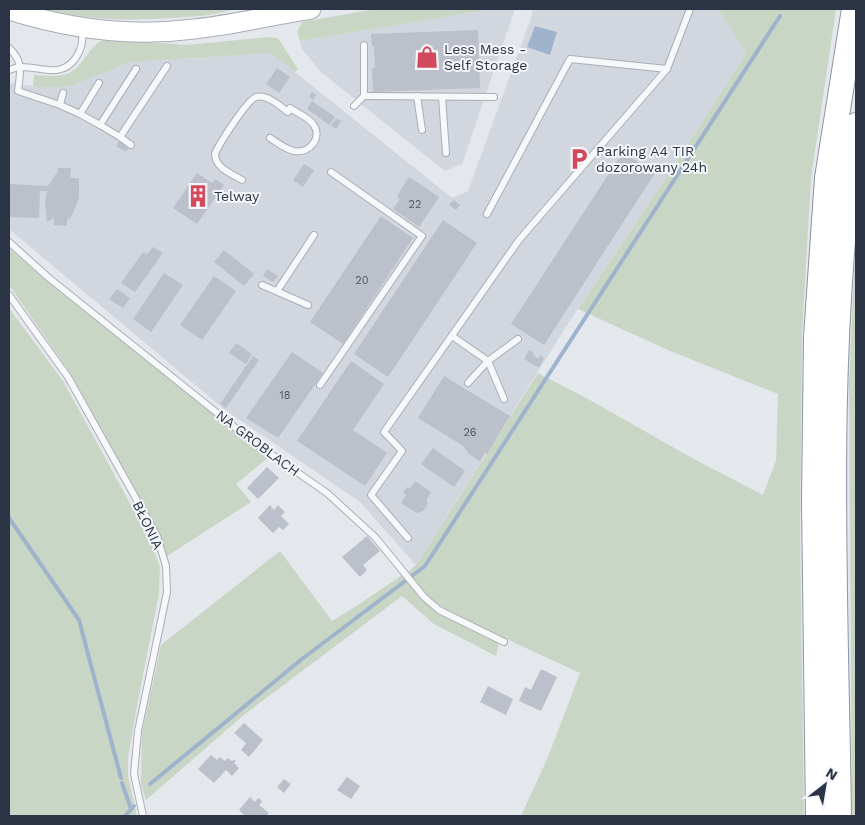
<svg xmlns="http://www.w3.org/2000/svg" width="865" height="825" viewBox="0 0 865 825" font-family="'Work Sans',sans-serif">
<style>
.built{fill:#d2d6de}
.green{fill:#c9d6c5}
.water{fill:#9fb4cc}
.lines{fill:none;stroke-linecap:round;stroke-linejoin:round}
.stream{stroke:#9fb4cc;stroke-width:4}
.building{fill:#bbc0ca}
.lane-casing{stroke:#a9aeb7;stroke-width:8}
.secondary-casing{stroke:#a9aeb7;stroke-width:21}
.highway-casing{stroke:#8b94a3;stroke-width:26}
.lane{stroke:#f7f8fa;stroke-width:6}
.secondary{stroke:#fff;stroke-width:19}
.highway{stroke:#fff;stroke-width:24}
.labels{text-anchor:middle;dominant-baseline:central;stroke-width:4;stroke-linejoin:round;paint-order:stroke}
.number-label{font-size:11px;fill:#4f5766}
.poi-label{font-size:14px;fill:#2b3445;stroke:#f4f6f9;text-anchor:start}
.street-label{font-size:14px;fill:#2b3445;stroke:#f4f6f9}
</style>
<rect width="100%" height="100%" fill="#e4e7ec"/>
<g class="built">
<polygon points="493,9 515,9 462,164 445,171 322,73 302,49 300,41"/>
<polygon points="533,9 718,9 746,53 700,126 569,322 416,565 360,502 224,409 9,229 9,83 47,88 72,86 130,62 271,53 452,198 468,191 531,18"/>
</g>
<g class="green">
<path d="M44,9H236C215,15 193,17 171,18C127,21 87,20 44,9Z"/>
<polygon points="376,9 493,9 300,41 297,32 302,22"/>
<polygon points="718,9 836,9 811,178 802,334 800,534 804,816 521,816 548,757 580,673 452,614 425,594 408,572 416,565 538,373 588,399 692,458 763,495 776,461 778,394 668,350 578,309 700,126 746,53"/>
<path d="M270,37L278,38L298,69L295,72L270,53L130,62L72,86L47,88L33,86L34,75C43,75 54,77 63,75C82,72 87,46 105,39L187,45Z"/>
<polygon points="856,231 856,816 852,816 849,383"/>
<polygon points="9,248 45,280 269,457 236,484 251,502 167,556 150,516 71,374 9,285"/>
<polygon points="9,308 63,381 149,538 160,567 159,593 137,706 128,757 128,777 137,816 9,816"/>
<polygon points="280,551 332,621 361,603 402,575 410,586 437,613 499,643 496,656 434,624 402,596 245,714 146,800 141,784 142,733 161,645"/>
</g>
<polygon class="water" points="535,26 557,32 550,55 527,47"/>
<g class="lines">
<g class="stream">
<polyline points="9,518 79,620 121,778"/>
<polyline points="122,783 131,809"/>
<polyline points="150,784 302,659 425,566 780,16"/>
<polyline points="125,816 134,806"/>
</g>
</g>
<g class="building">
<polygon points="478,30 480,88 373,92 372,68 375,68 374,46 372,46 371,34"/>
<polygon points="277,68 290,77 279,93 266,84"/>
<polygon points="312,92 316,95 313,100 309,97"/>
<polygon points="312,101 335,117 329,125 307,109"/>
<polygon points="336,118 341,121 336,129 331,126"/>
<polygon points="119,141 129,147 126,152 116,146"/>
<polygon points="623,152 655,173 544,345 511,324"/>
<polygon points="304,164 314,170 303,187 293,180"/>
<polygon points="58,168 71,168 70,178 79,178 79,198 73,213 69,220 67,218 67,226 54,225 54,218 47,222 45,204 47,191 40,191 39,218 9,217 10,184 48,186 55,175 57,174"/>
<polygon points="197,173 212,183 215,179 224,185 197,224 173,208"/>
<polygon points="409,177 439,197 419,227 393,209 400,199 397,197 400,191"/>
<polygon points="454,200 460,205 456,210 449,205"/>
<polygon points="381,216 413,238 343,344 310,322"/>
<polygon points="443,220 477,243 388,377 354,354"/>
<polygon points="153,247 163,253 135,292 121,283 143,252 147,254"/>
<polygon points="224,250 254,274 244,286 214,262"/>
<polygon points="267,269 278,276 273,282 263,276"/>
<polygon points="164,273 183,285 151,332 133,319"/>
<polygon points="214,276 236,291 202,340 180,325"/>
<polygon points="117,289 130,298 123,308 109,299"/>
<polygon points="236,343 252,354 246,364 229,353"/>
<polygon points="529,350 533,352 534,356 539,359 540,355 544,358 539,368 524,359"/>
<polygon points="292,352 323,373 278,438 246,418"/>
<polygon points="253,356 259,360 226,408 220,404"/>
<polygon points="351,361 384,384 353,430 387,453 365,486 297,441"/>
<polygon points="444,376 510,416 487,454 485,453 480,461 469,454 463,446 418,418"/>
<polygon points="433,448 465,471 454,487 421,464"/>
<polygon points="267,467 279,478 258,499 247,488"/>
<polygon points="415,481 431,492 427,499 427,505 423,511 417,513 401,503 406,495 403,493 407,487 410,489"/>
<polygon points="270,505 274,510 278,505 285,512 281,516 289,524 283,530 279,527 273,533 258,518"/>
<polygon points="367,536 380,551 363,565 367,570 360,577 342,557"/>
<polygon points="541,669 557,677 541,711 519,701 525,687 531,690"/>
<polygon points="488,686 513,699 506,715 480,702"/>
<polygon points="244,723 263,740 249,757 241,750 246,743 234,733"/>
<polygon points="211,755 217,760 220,757 225,761 228,758 232,761 234,760 236,761 234,763 239,768 232,776 226,770 214,783 198,769"/>
<polygon points="347,777 360,786 351,799 337,790"/>
<polygon points="284,779 291,784 284,793 277,787"/>
<polygon points="250,797 255,802 258,798 261,800 262,802 259,805 269,813 266,816 245,816 239,810"/>
</g>
<g class="lines">
<defs>
<g id="lane">
<path d="M9,48C24,62 20,73 18,91L60,105L63,93"/>
<path d="M9,70C12,69 17,67 20,67C40,66 60,79 75,59C82,49 83,41 82,29"/>
<polyline points="364,96 494,97"/>
<polyline points="417,96 422,130"/>
<polyline points="442,97 446,153"/>
<polyline points="60,105 80,114 99,83"/>
<polyline points="354,106 364,96 364,45"/>
<polyline points="80,114 100,125 136,69"/>
<polyline points="100,125 120,137 167,66"/>
<polyline points="120,137 131,145"/>
<path d="M270,138C278,143 285,149 294,151C310,154 323,137 313,124C308,117 297,113 290,108"/>
<path d="M242,180C232,174 215,168 215,154C219,144 247,100 256,97C267,94 280,106 288,112"/>
<polyline points="487,214 570,59 667,69"/>
<polyline points="9,242 49,278 252,441 327,493 375,537 424,597 439,610 504,642"/>
<polyline points="262,285 308,305"/>
<polyline points="277,291 314,235"/>
<polyline points="9,295 68,377 157,536 166,566 167,592 138,731 134,774 143,816"/>
<polyline points="452,336 488,361 504,399"/>
<polyline points="468,383 488,361 518,339"/>
<polyline points="320,385 422,236 331,172"/>
<polyline points="408,538 371,495 402,451 384,432 519,240 667,69 690,9"/>
</g>
<path id="secondary" d="M9,10C69,29 132,37 194,29C233,25 272,15 311,9"/>
<g id="highway">
<polyline points="818,816 814,501 816,337 827,178 854,9"/>
<path d="M839,816C836,587 823,352 856,125"/>
</g>
</defs>
<use href="#lane" class="lane-casing"/>
<use href="#secondary" class="secondary-casing"/>
<use href="#highway" class="highway-casing"/>
<use href="#lane" class="lane"/>
<use href="#secondary" class="secondary"/>
<use href="#highway" class="highway"/>
</g>
<defs>
<symbol id="shop-bare" viewBox="-9 -9 18 18"><path d="M-5-2.5h2.3a2.7 3.5 0 0 1 5.4 0H5L5.5 6h-11ZM-1.5-2.5h3a1.5 2.3 0 0 0-3 0Z" fill="#d1495b" stroke="#f4f6f9" stroke-width="2.5" paint-order="stroke"/></symbol>
<symbol id="parking-bare" viewBox="-9 -9 18 18"><path d="M-3.5-5.5H1a3.5 3.5 0 0 1 0 7H-1V5.5H-3.5ZM-1-3.4V-.6H.8a1.4 1.4 0 0 0 0-2.8Z" fill="#d1495b" stroke="#f4f6f9" stroke-width="2.5" paint-order="stroke"/></symbol>
<symbol id="building-bare" viewBox="-9 -9 18 18"><path d="M-4-6H4V6H1V3H-1V6H-4ZM-2.5-4.3h1.7v1.8h-1.7ZM.8-4.3h1.7v1.8H.8ZM-2.5-1h1.7V.8h-1.7ZM.8-1h1.7V.8H.8Z" fill="#d1495b" stroke="#f4f6f9" stroke-width="2.5" paint-order="stroke"/></symbol>
</defs>
<g fill-rule="evenodd">
<use href="#shop-bare" x="411" y="41" width="32" height="32"/>
<use href="#parking-bare" x="563" y="143" width="32" height="32"/>
<use href="#building-bare" x="182" y="180" width="32" height="32"/>
</g>
<g class="labels">
<g class="number-label">
<text x="415" y="204">22</text>
<text x="362" y="280">20</text>
<text x="285" y="395">18</text>
<text x="470" y="432">26</text>
</g>
<g class="poi-label">
<text x="444" y="49">Less Mess -<tspan x="444" dy="16">Self Storage</tspan></text>
<text x="596" y="151">Parking A4 TIR<tspan x="596" dy="16">dozorowany 24h</tspan></text>
<text x="214" y="196">Telway</text>
</g>
<g class="street-label">
<text transform="translate(258 443) rotate(37)">NA GROBLACH</text>
<text transform="translate(148 525) rotate(64)">BŁONIA</text>
</g>
</g>
<rect width="865" height="825" fill="none" stroke="#2b3445" stroke-width="20"/>
<g transform="translate(825 785) rotate(31)" stroke="#f4f6f9" stroke-width="4" paint-order="stroke">
<path d="M0-4L9 19L0 12L-9 19Z" fill="#2b3445"/>
<text y="-8" font-size="14" font-weight="bold" text-anchor="middle" fill="#2b3445">N</text>
</g>
</svg>
